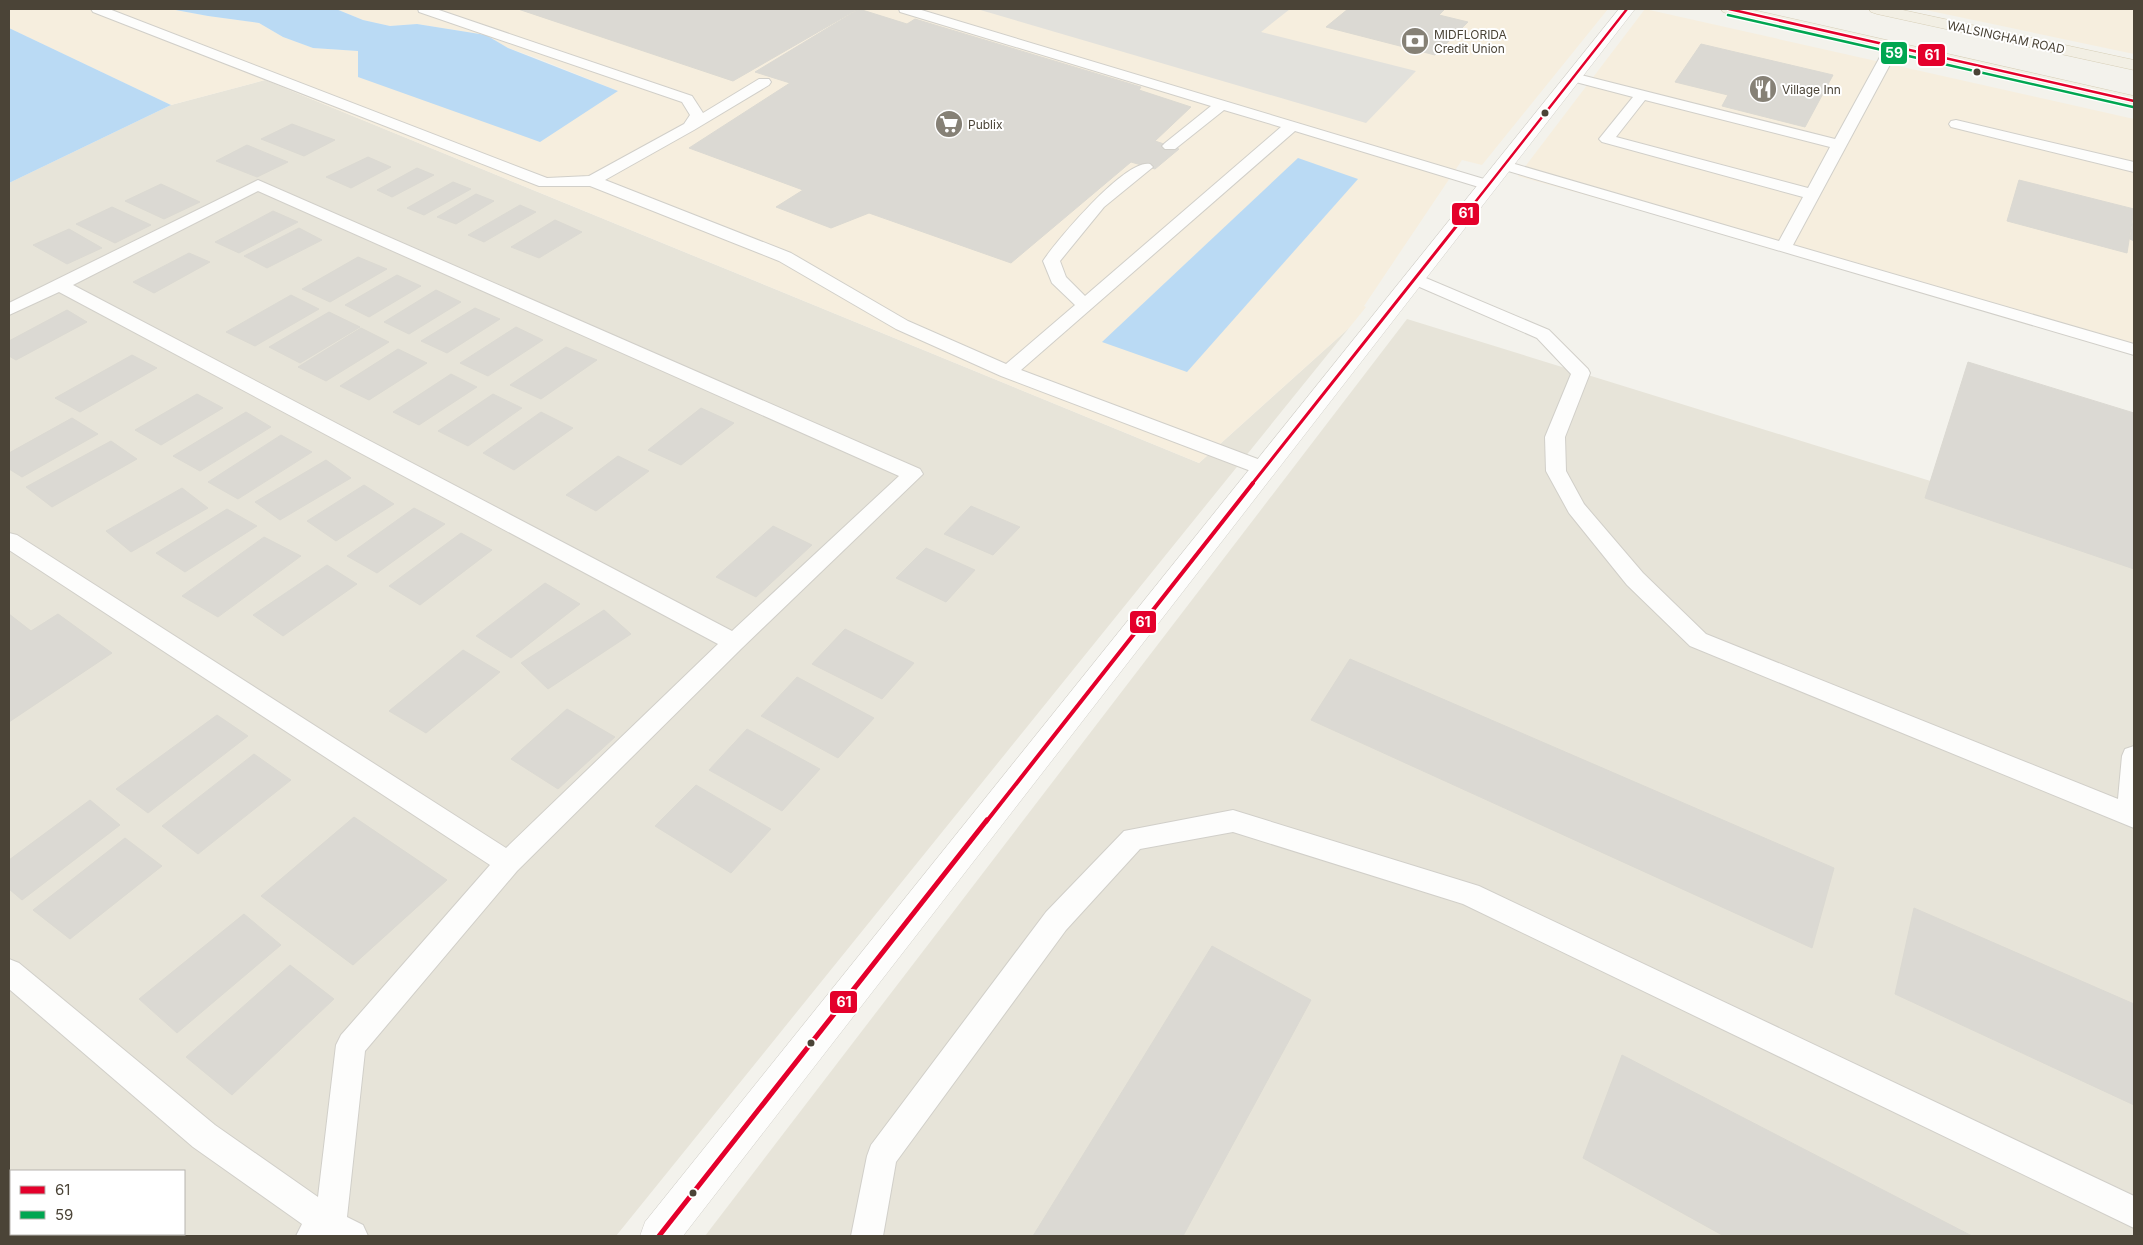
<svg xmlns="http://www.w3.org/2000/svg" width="2143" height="1245" viewBox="0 0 2143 1245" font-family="Inter,sans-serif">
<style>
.residential{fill:#e7e4d9;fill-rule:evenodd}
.commercial{fill:#f6eede}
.parking{fill:#e2e1dc}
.water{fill:#badaf4}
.building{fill:#dbd9d3;stroke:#dbd9d2}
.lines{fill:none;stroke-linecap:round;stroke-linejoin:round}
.service-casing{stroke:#d1cfc9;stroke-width:2}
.tertiary-casing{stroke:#d1cfc9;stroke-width:1}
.primary-casing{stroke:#d7cfb8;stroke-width:1}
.service{fill:#fdfdfc;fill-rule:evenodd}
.tertiary{fill:#fdfdfc;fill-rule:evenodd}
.primary{fill:#f2efe4;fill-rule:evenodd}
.bus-1-far3-casing{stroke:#fff;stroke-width:5}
.bus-1-far2-casing{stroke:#fff;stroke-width:6}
.bus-1-far1-casing{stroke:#fff;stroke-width:8}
.bus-1-casing{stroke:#fff;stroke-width:9}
.bus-2-casing{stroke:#fff;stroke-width:5}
.bus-1-far3{stroke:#e4002b;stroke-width:2.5}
.bus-1-far2{stroke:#e4002b;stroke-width:3}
.bus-1-far1{stroke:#e4002b;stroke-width:4}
.bus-1{stroke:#e4002b;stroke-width:5}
.bus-2{stroke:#00a651;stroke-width:2.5}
.bus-dot{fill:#4b4437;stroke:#fff;stroke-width:2}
.labels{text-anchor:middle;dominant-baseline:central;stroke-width:4;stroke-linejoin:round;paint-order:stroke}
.far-poi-label{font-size:12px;fill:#4b4437;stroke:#fff;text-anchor:start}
.far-street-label{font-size:12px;fill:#4b4437;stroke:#fff}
.line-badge{stroke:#fff;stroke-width:2}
.badge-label{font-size:14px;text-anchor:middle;font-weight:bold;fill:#fff}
</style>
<rect width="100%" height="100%" fill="#f3f2ec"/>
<g class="residential">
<path d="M265,80L1199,463L1349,328L616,1236H9V183L171,105ZM11,1171H184V1234H11Z"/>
<polygon points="1407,319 2134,544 2134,1236 705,1236"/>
</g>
<g class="commercial">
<polygon points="9,9 170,9 208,16 259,23 283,37 313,48 358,51 618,91 537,58 508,48 486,35 417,24 390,26 363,20 336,9 1608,9 1482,165 1462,160 1364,306 1366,307 1349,328 1199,463 265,80 171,105 9,28"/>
<polygon points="1645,9 2134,119 2134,348 1518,176"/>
<polygon points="1921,9 2134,9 2134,54"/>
</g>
<polygon class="parking" points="977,9 1290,9 1261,32 1416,71 1366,123"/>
<g class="water">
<polygon points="170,9 336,9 363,20 390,26 417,24 486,35 508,48 618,91 540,142 358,77 358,51 313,48 283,37 259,23 208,16"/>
<polygon points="9,28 171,105 9,183"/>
<polygon points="1298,158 1358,179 1187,372 1102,342"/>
</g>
<g class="building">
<polygon points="518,9 858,9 733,81"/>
<polygon points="859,9 907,24 915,19 1141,87 1139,90 1191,107 1155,141 1179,149 1155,169 1131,162 1011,263 869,213 831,228 776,207 803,190 689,148 790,83 755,72"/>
<polygon points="1348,9 1445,9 1439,15 1468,22 1435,55 1326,27"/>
<polygon points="1701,44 1833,75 1805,127 1722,106 1728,95 1675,82"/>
<polygon points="292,124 335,140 304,156 261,139"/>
<polygon points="247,145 288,162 257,177 216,161"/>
<polygon points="368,157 391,167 351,188 326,177"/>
<polygon points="417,168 434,175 392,197 377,190"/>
<polygon points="2019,180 2134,209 2127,253 2007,221"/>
<polygon points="453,182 471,189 424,215 407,208"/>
<polygon points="161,184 200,202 164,219 125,201"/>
<polygon points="476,194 494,201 456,224 437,217"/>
<polygon points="520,205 536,212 484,242 468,235"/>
<polygon points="112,207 151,225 115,243 76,224"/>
<polygon points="273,211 298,222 239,253 215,242"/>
<polygon points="2134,216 2134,241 2130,239"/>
<polygon points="555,220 582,232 539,258 511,247"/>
<polygon points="299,228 322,240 267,268 244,256"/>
<polygon points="69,229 102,248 67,264 33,245"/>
<polygon points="189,253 210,262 154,293 133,282"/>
<polygon points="358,257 387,269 330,302 302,289"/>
<polygon points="397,275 421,286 369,317 345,305"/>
<polygon points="436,290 461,302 409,334 384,322"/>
<polygon points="291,295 319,309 255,346 226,332"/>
<polygon points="475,308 500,319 447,353 421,341"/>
<polygon points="67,310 87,322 16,360 9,356 9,341"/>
<polygon points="329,312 360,327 300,363 269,347"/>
<polygon points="516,327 543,340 488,376 460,363"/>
<polygon points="361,328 389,342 326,381 298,367"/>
<polygon points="566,347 597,360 541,399 510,385"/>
<polygon points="398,349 427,363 369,400 340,386"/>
<polygon points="132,355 157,368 80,412 55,398"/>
<polygon points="1968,362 2134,413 2134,569 1925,498"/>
<polygon points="451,374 477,387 419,425 393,412"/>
<polygon points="197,394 223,408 161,445 135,430"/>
<polygon points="493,394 522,408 468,446 438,431"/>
<polygon points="701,408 734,423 681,465 648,450"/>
<polygon points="246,412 271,427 200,471 173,456"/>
<polygon points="541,412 573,428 514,470 483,453"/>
<polygon points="72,418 98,434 22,477 9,469 9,453"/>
<polygon points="281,435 312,452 238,499 208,482"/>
<polygon points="111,441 137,459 52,507 26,487"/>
<polygon points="618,456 649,471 596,511 566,495"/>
<polygon points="326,460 351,478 280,520 255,502"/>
<polygon points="364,485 394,504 336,541 307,521"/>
<polygon points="182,488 208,508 131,552 106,531"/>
<polygon points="971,506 1020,527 993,555 944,534"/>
<polygon points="414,508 445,524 377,573 347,556"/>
<polygon points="227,509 257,526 185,572 156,553"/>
<polygon points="773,526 812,545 756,597 716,577"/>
<polygon points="461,533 492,550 420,605 389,586"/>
<polygon points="264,537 301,556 218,617 182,596"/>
<polygon points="926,548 975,570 946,602 896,578"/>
<polygon points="327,565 357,584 283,636 253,615"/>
<polygon points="545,583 580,604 511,658 476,636"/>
<polygon points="604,610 631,634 548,689 521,663"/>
<polygon points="9,614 31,631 58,614 112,653 9,722"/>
<polygon points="845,629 914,663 882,699 812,664"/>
<polygon points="463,650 500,672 426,733 389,711"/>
<polygon points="1350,659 1834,868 1812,948 1311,720"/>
<polygon points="797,677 874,718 838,758 761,716"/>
<polygon points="567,709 615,737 558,789 511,759"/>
<polygon points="217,715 248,736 148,813 116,789"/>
<polygon points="747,729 820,769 782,811 709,770"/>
<polygon points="254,754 291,780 198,854 162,826"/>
<polygon points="696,785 771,829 731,873 655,826"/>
<polygon points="90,800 120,825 22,900 9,889 9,860"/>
<polygon points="354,817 447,880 353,965 261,896"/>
<polygon points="125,838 162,866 70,939 33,910"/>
<polygon points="1914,908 2134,1004 2134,1105 1895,994"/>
<polygon points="244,914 281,945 177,1033 139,999"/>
<polygon points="1212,946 1311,1000 1183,1236 1033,1236"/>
<polygon points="290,965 334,999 232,1095 186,1057"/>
<polygon points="1622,1055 1972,1236 1724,1236 1583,1158"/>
<polygon points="19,1234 110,1234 108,1236 16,1236"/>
</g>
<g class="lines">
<defs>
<g id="service">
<path d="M91,9H109L547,178L589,176L684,124L690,115L682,102L419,12L418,9H436L692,96L703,113L759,79H769L771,82L769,85L694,130L605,180L791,253L908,321L1006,364L1075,305L1052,283L1043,261C1057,240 1126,158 1150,164L1153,167L1104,207L1060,261L1066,277L1085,296L1281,127L1224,110L1175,149H1165L1162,146L1165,143L1211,106L900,12L899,9H918L1494,182L1496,185L1494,188H1482L1295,131L1021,370L1271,464L1274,469L1271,474L1264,476L1001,376L896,329L779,261L590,186H539L93,12Z"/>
<path d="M1893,42L1900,46L1793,245L2134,344V355L1498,168L1495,165L1498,162H1508L1779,241L1803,197L1602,142L1599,139L1633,97L1568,80L1566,77L1568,74L1573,73L1835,139L1886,46ZM1645,100L1830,147L1808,188L1616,137Z"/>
<polygon points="1956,120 2134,162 2134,172 1951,127 1949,124 1951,121"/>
<path d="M258,180L920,469L923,474L742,648L517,871L365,1051L347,1217L363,1225L368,1236H296L302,1224L193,1147L9,989V959L19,963L215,1125L318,1197L336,1045L341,1035L490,865L9,550V533L17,535L506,848L718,644L59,292L9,315V303ZM258,191L899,476L732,631L73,285Z"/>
<polygon points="1414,273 1549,330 1588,369 1590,373 1565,437 1566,471 1584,504 1643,573 1706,634 2118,799 2122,756 2125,749 2134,746 2134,828 1690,646 1627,585 1569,513 1546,471 1545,437 1571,374 1537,338 1408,282 1405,278 1408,274"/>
<polygon points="1233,810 1479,886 2134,1196 2134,1228 1463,904 1233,832 1140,849 1066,930 896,1162 883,1236 851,1236 867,1156 871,1145 1046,912 1124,831"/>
</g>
<polygon id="tertiary" points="1619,9 1635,9 683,1236 640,1236 645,1222"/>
<g id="primary">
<polygon points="1721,9 1749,9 2134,96 2134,106 1729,14 1723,12"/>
<polygon points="1869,9 1898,9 2134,60 2134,70 1877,14 1871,12"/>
</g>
</defs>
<use href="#service" class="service-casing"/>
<use href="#tertiary" class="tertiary-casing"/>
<use href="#primary" class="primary-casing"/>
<use href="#service" class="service"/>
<use href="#tertiary" class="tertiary"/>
<use href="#primary" class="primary"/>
<defs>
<g id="bus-1-far3">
<polyline points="1729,9 2134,101"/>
<polyline points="1465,215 1627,9"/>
</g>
<polyline id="bus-1-far2" points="1252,484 1466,214"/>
<polyline id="bus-1-far1" points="986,822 1253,483"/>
<polyline id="bus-1" points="659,1236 987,820"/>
<polyline id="bus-2" points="1728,15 2133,107"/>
</defs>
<use href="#bus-1-far3" class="bus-1-far3-casing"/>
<use href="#bus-1-far2" class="bus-1-far2-casing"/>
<use href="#bus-1-far1" class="bus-1-far1-casing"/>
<use href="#bus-1" class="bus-1-casing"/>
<use href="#bus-2" class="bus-2-casing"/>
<use href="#bus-1-far3" class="bus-1-far3"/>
<use href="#bus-1-far2" class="bus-1-far2"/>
<use href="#bus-1-far1" class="bus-1-far1"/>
<use href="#bus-1" class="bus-1"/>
<use href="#bus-2" class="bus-2"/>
</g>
<defs>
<symbol id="bank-disc" viewBox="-11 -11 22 22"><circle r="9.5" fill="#868176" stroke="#fff"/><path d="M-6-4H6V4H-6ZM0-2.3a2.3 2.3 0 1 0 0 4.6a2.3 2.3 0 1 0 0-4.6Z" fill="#fff"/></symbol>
<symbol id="restaurant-disc" viewBox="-11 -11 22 22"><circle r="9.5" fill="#868176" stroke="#fff"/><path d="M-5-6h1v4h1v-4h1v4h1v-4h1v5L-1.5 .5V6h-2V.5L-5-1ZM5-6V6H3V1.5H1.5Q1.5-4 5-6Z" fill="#fff"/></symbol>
<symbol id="supermarket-disc" viewBox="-11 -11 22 22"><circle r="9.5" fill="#868176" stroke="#fff"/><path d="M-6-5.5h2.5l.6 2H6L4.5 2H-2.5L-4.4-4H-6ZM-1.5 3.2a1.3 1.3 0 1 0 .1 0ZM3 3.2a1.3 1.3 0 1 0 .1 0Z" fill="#fff"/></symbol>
</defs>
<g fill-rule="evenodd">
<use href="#bank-disc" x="1399" y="25" width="32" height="32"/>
<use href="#restaurant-disc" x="1747" y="73" width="32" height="32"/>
<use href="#supermarket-disc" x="933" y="108" width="32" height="32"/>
</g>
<g class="bus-dot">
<circle cx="1977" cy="72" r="4.5"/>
<circle cx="1545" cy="113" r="4.5"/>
<circle cx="811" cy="1043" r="4.5"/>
<circle cx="693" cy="1193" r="4.5"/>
</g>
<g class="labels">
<g class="far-poi-label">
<text x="1434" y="34">MIDFLORIDA<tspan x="1434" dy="14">Credit Union</tspan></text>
<text x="1782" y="89">Village Inn</text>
<text x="968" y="124">Publix</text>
</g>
<g class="far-street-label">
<text transform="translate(2006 37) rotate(12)">WALSINGHAM ROAD</text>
</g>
</g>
<g class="line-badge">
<rect x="1880" y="41" width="28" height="24" rx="5" fill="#00a651"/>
<rect x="1917" y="43" width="29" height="24" rx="5" fill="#e4002b"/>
<rect x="1451" y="202" width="29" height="24" rx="5" fill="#e4002b"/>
<rect x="1129" y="610" width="28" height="24" rx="5" fill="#e4002b"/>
<rect x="829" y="990" width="29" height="24" rx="5" fill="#e4002b"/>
</g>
<g class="badge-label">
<text x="1894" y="58">59</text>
<text x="1932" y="60">61</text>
<text x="1466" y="218">61</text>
<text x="1143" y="627">61</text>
<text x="844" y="1007">61</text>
</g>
<rect width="2143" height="1245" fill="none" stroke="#4b4437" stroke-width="20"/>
<rect x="10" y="1170" width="175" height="65" fill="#ffffff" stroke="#b7b4af"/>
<rect x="20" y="1186" width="25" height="8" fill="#e4002b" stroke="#b7b4af"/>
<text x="55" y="1195" font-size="15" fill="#4b4437">61</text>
<rect x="20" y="1211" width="25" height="8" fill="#00a651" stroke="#b7b4af"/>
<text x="55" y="1220" font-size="15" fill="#4b4437">59</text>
</svg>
